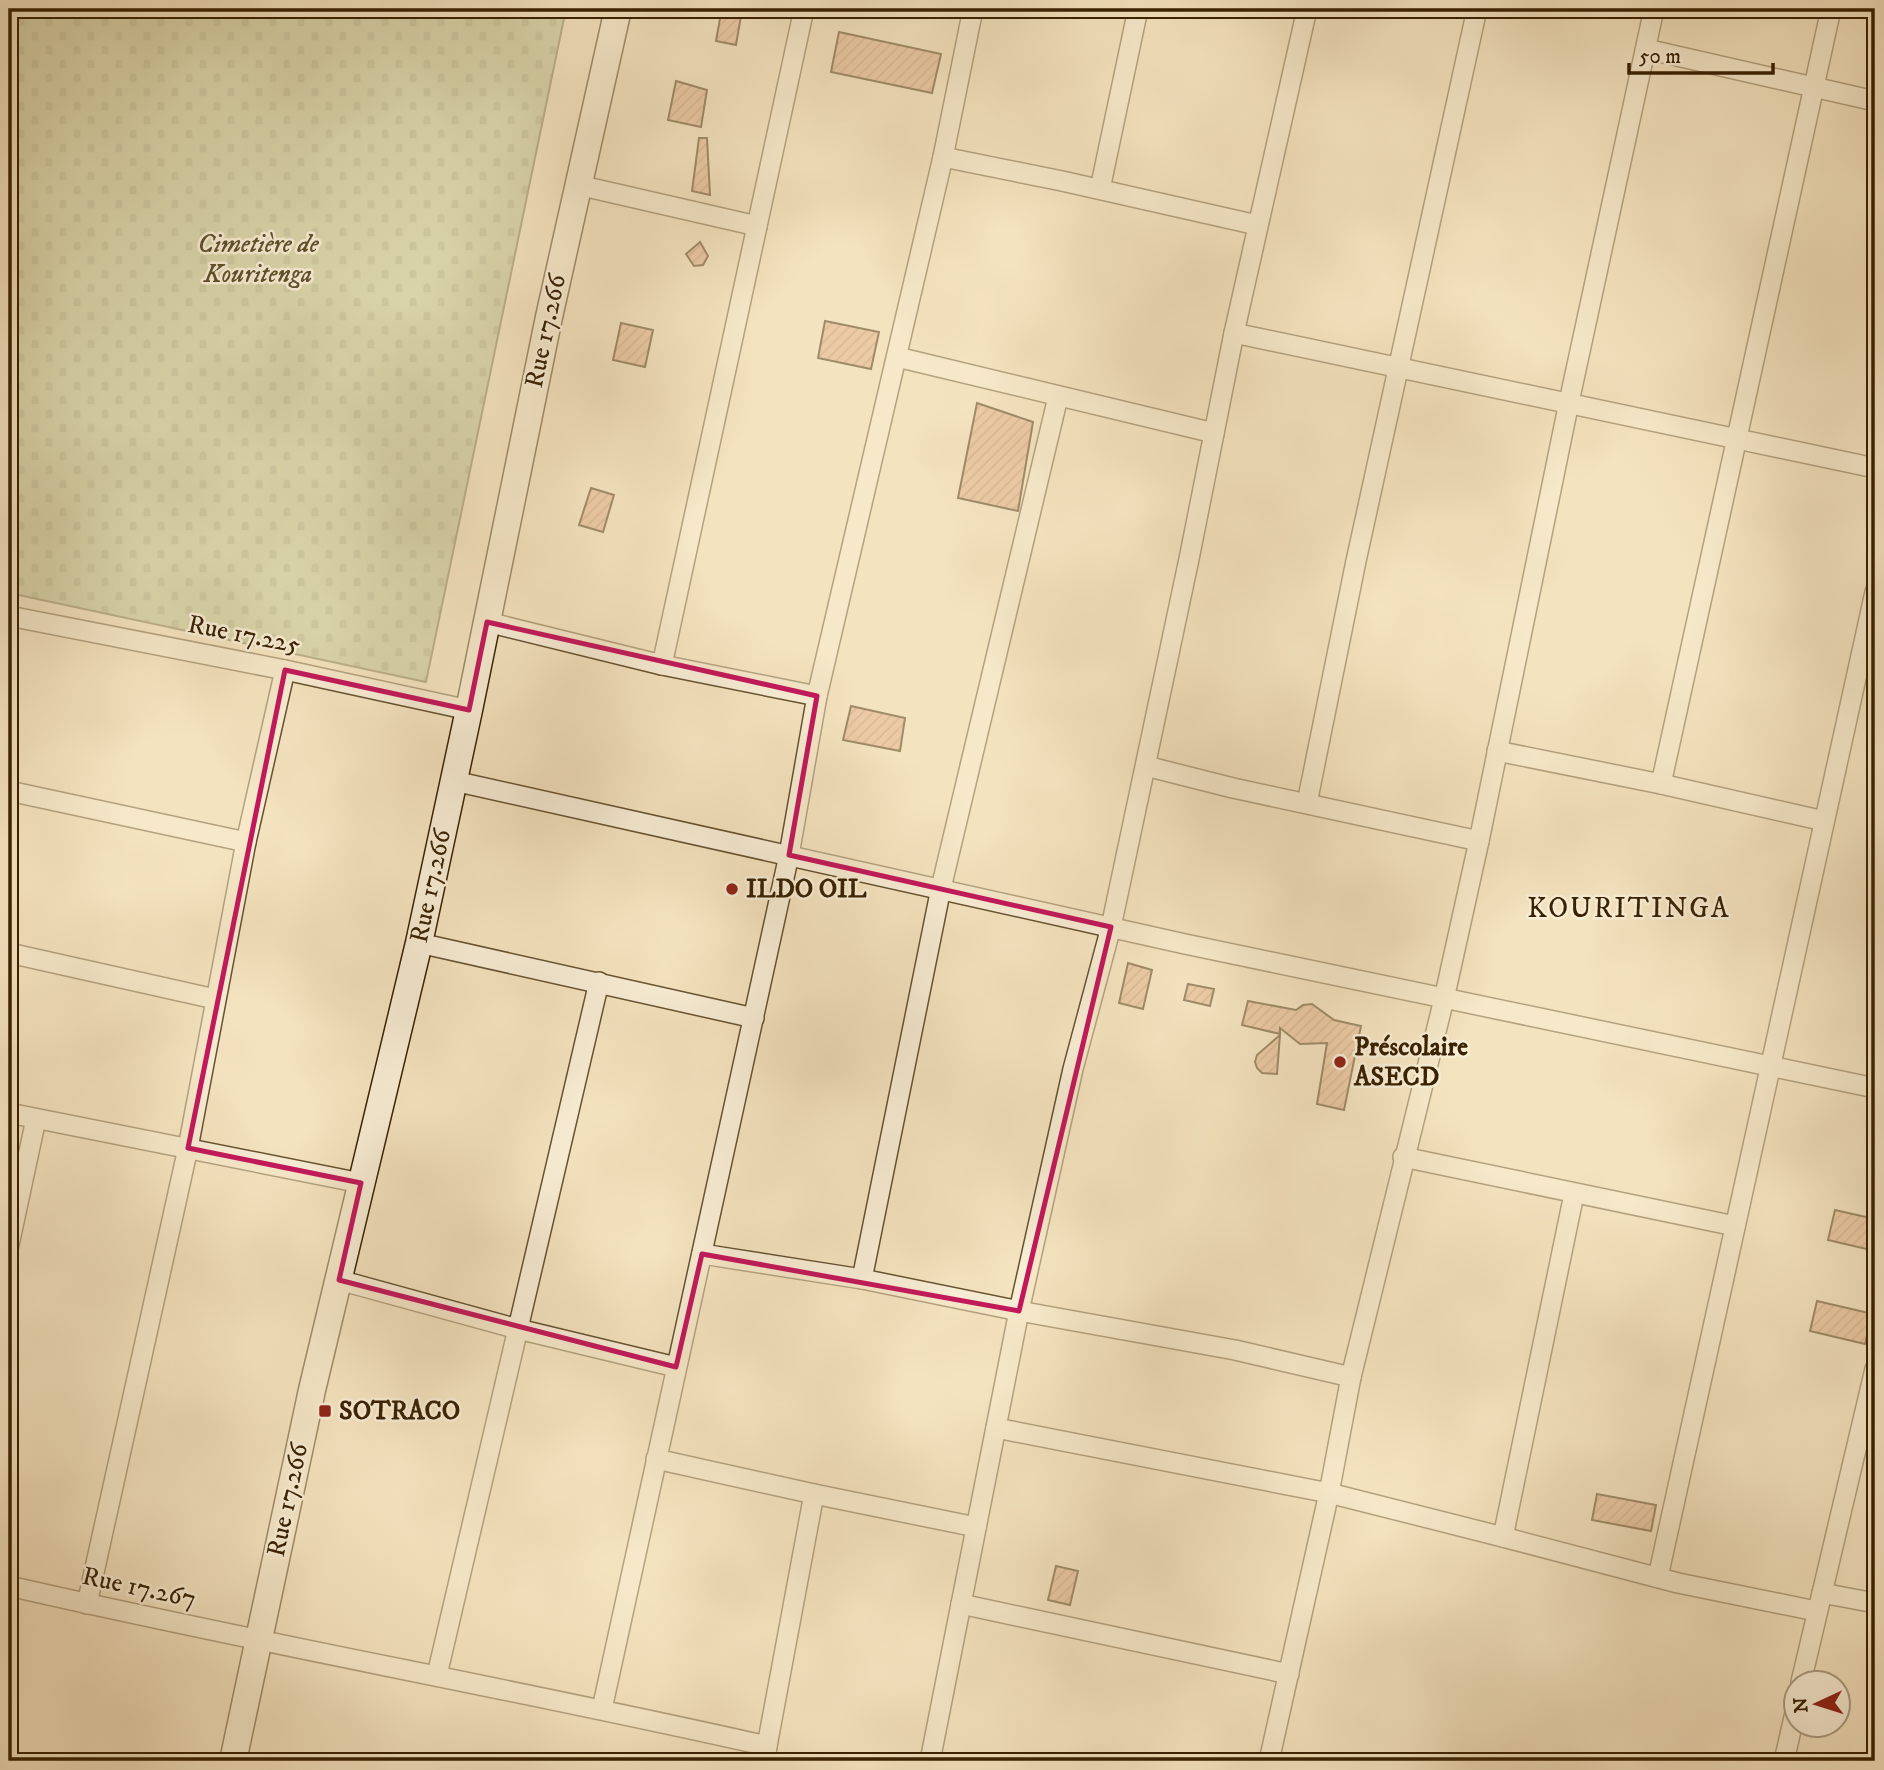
<svg xmlns="http://www.w3.org/2000/svg" width="1884" height="1770" viewBox="0 0 1884 1770" font-family="'IM FELL DW Pica',serif">
<style>
.cemetery{fill:url(#cemetery-stones);stroke:#79724a;stroke-width:2}
.building{fill:url(#building-hatch);stroke:#382101;stroke-width:2}
.lines{fill:none;stroke-linecap:round;stroke-linejoin:round}
.street-casing{stroke:#675230;stroke-width:22}
.secondary-casing{stroke:#382101;stroke-width:29}
.street{stroke:#f8edd5;stroke-width:19}
.secondary{stroke:#f8edd5;stroke-width:26}
.marked{fill:none;stroke:#c2185b;stroke-width:5;stroke-linejoin:round}
.poi-dot{fill:#8f2418;stroke:#f8edd5;stroke-width:2.5}
.labels{text-anchor:middle;dominant-baseline:central;stroke-width:5;stroke-linejoin:round;paint-order:stroke}
.park-label{font-size:26px;font-style:italic;fill:#5f522c;stroke:#f8edd5}
.street-label{font-size:26px;fill:#382101;stroke:#f8edd5}
.poi-label{font-size:26px;font-weight:bold;fill:#382101;stroke:#f8edd5;text-anchor:start}
.neighbourhood-label{font-size:28px;letter-spacing:2px;fill:#382101;stroke:#f8edd5}
</style>
<defs>
<pattern id="cemetery-stones" width="16" height="16" patternUnits="userSpaceOnUse" patternTransform="scale(1.75)"><rect width="16" height="16" fill="#bac492"/><path d="M2 7V4a2 2 0 0 1 4 0v3zM10 15v-3a2 2 0 0 1 4 0v3z" fill="#a1a87c"/></pattern>
<pattern id="building-hatch" width="6" height="6" patternUnits="userSpaceOnUse" patternTransform="scale(1.75)"><rect width="6" height="6" fill="#e3ac85"/><path d="M-1 1l2-2M0 6l6-6M5 7l2-2" fill="none" stroke="#b98c6a"/></pattern>
</defs>
<rect width="100%" height="100%" fill="#f4e3bf"/>
<filter id="stains"><feTurbulence type="fractalNoise" baseFrequency=".00286" numOctaves="4"/><feColorMatrix values="0 0 0 0 .2 0 0 0 0 .09 0 0 0 0 .02 0 0 0 .5 -.17"/></filter>
<radialGradient id="worn" r=".72"><stop offset=".6" stop-color="#630" stop-opacity="0"/><stop offset="1" stop-color="#630" stop-opacity=".3"/></radialGradient>
<polygon class="cemetery" points="9,9 566,9 426,682 9,593"/>
<g class="building">
<polygon points="721,13 741,16 736,45 716,41"/>
<polygon points="839,32 941,54 932,93 831,72"/>
<polygon points="676,81 707,90 701,127 668,120"/>
<polygon points="699,138 707,138 710,195 692,191"/>
<polygon points="700,242 708,256 703,265 694,266 686,254"/>
<polygon points="825,321 879,332 871,369 818,358"/>
<polygon points="621,323 653,330 645,367 613,360"/>
<polygon points="977,403 1033,422 1018,511 958,498"/>
<polygon points="591,488 614,495 603,532 579,525"/>
<polygon points="851,706 905,718 900,751 843,740"/>
<polygon points="1128,963 1152,970 1143,1009 1119,1003"/>
<polygon points="1188,984 1214,989 1210,1006 1184,1000"/>
<polygon points="1248,1001 1296,1010 1303,1005 1312,1004 1334,1020 1361,1026 1344,1110 1317,1104 1327,1043 1300,1044 1280,1028 1280,1034 1242,1025"/>
<polygon points="1280,1035 1277,1074 1262,1073 1257,1068 1255,1062 1257,1055"/>
<polygon points="1835,1210 1875,1219 1875,1251 1828,1240"/>
<polygon points="1817,1301 1873,1314 1865,1344 1810,1331"/>
<polygon points="1597,1494 1656,1505 1651,1531 1592,1520"/>
<polygon points="1056,1566 1078,1571 1070,1605 1048,1600"/>
</g>
<g class="lines">
<defs>
<g id="street">
<polyline points="1646,49 1875,101"/>
<polyline points="943,157 1062,181 1257,225"/>
<polyline points="578,185 757,226"/>
<polyline points="1100,189 1138,9"/>
<polyline points="1234,333 1875,468"/>
<polyline points="897,357 1214,433"/>
<polyline points="9,616 285,670 469,710"/>
<polyline points="487,622 662,665 817,696"/>
<polyline points="662,665 804,9"/>
<polyline points="1497,751 1661,784 1824,821"/>
<polyline points="1146,766 1233,788 1479,841"/>
<polyline points="454,781 1185,944 1875,1088"/>
<polyline points="1661,784 1831,9"/>
<polyline points="9,791 246,842"/>
<polyline points="1307,803 1356,561 1477,9"/>
<polyline points="419,943 754,1018"/>
<polyline points="9,953 215,999"/>
<polyline points="9,1113 361,1183"/>
<polyline points="1403,1157 1735,1226"/>
<polyline points="9,1245 36,1119"/>
<polyline points="702,1254 862,1279 1019,1311 1235,1350 1351,1377"/>
<polyline points="862,1279 941,888 1058,397"/>
<polyline points="339,1280 518,1329 676,1367"/>
<polyline points="996,1428 1329,1493 1503,1537 1574,1194"/>
<polyline points="656,1459 814,1494 767,1746"/>
<polyline points="814,1494 976,1527"/>
<polyline points="1503,1537 1678,1583 1816,1611"/>
<polyline points="1658,1577 1875,592"/>
<path d="M9,1586C261,1644 515,1689 767,1746L765,1761"/>
<polyline points="1822,1593 1875,1603"/>
<polyline points="87,1604 188,1148 246,842 285,670"/>
<polyline points="961,1604 1289,1674"/>
<polyline points="437,1675 599,982"/>
<polyline points="1801,1682 1875,1369"/>
<polyline points="602,1709 789,855 817,696 943,157 973,9"/>
<polyline points="930,1761 1019,1311 1073,1069 1111,927 1189,559 1234,333 1307,9"/>
<polyline points="1269,1761 1329,1493 1351,1377 1444,999 1479,841 1569,402 1654,9"/>
<polyline points="1784,1761 1797,1704"/>
</g>
<polyline id="secondary" points="233,1761 312,1390 419,943 469,710 549,317 618,9"/>
</defs>
<use href="#street" class="street-casing"/>
<use href="#secondary" class="secondary-casing"/>
<use href="#street" class="street"/>
<use href="#secondary" class="secondary"/>
</g>
<path d="M0 0H1884V1770H0ZM487,622L817,696L789,855L1111,927L1019,1311L702,1254L676,1367L339,1280L361,1183L188,1148L285,670L469,710Z" fill="#f4e3bf" fill-opacity=".55" fill-rule="evenodd"/>
<path class="marked" d="M487,622L817,696L789,855L1111,927L1019,1311L702,1254L676,1367L339,1280L361,1183L188,1148L285,670L469,710Z"/>
<g class="poi-dot">
<circle cx="732" cy="889" r="7"/>
<circle cx="1340" cy="1062" r="7"/>
<rect x="318" y="1404" width="14" height="14" rx="3.5"/>
</g>
<g class="labels">
<g class="park-label">
<text x="258" y="244">Cimetière de<tspan x="258" dy="30">Kouritenga</tspan></text>
</g>
<g class="street-label">
<text transform="translate(546 331) rotate(-78)">Rue 17.266</text>
<text transform="translate(244 635) rotate(11)">Rue 17.225</text>
<text transform="translate(431 886) rotate(-78)">Rue 17.266</text>
<text transform="translate(288 1500) rotate(-78)">Rue 17.266</text>
<text transform="translate(139 1588) rotate(12)">Rue 17.267</text>
</g>
<g class="poi-label">
<text x="746" y="889">ILDO OIL</text>
<text x="1354" y="1047">Préscolaire<tspan x="1354" dy="30">ASECD</tspan></text>
<text x="339" y="1411">SOTRACO</text>
</g>
<g class="neighbourhood-label">
<text x="1629" y="908">KOURITINGA</text>
</g>
</g>
<rect width="1884" height="1770" fill="none" stroke="#f4e3bf" stroke-width="35"/>
<rect x="10" y="10" width="1863" height="1749" fill="none" stroke="#382101" stroke-width="3.5"/>
<rect x="18" y="18" width="1849" height="1735" fill="none" stroke="#382101" stroke-width="2"/>
<g transform="translate(1817 1704) rotate(266)"><circle r="33" fill="#f8edd5" stroke="#ab9b80" stroke-width="2"/>
<path d="M0-5L12 26L0 18L-12 26Z" fill="#8f2418"/>
<text y="-10" font-size="19" font-weight="bold" text-anchor="middle" fill="#382101">N</text>
</g>
<path d="M1629 63v10h144v-10" fill="none" stroke="#382101" stroke-width="3.5"/>
<text x="1639" y="63" font-size="21" fill="#382101" stroke="#f8edd5" stroke-width="5" paint-order="stroke">50 m</text>
<rect width="100%" height="100%" filter="url(#stains)"/>
<rect width="100%" height="100%" fill="url(#worn)"/>
</svg>
